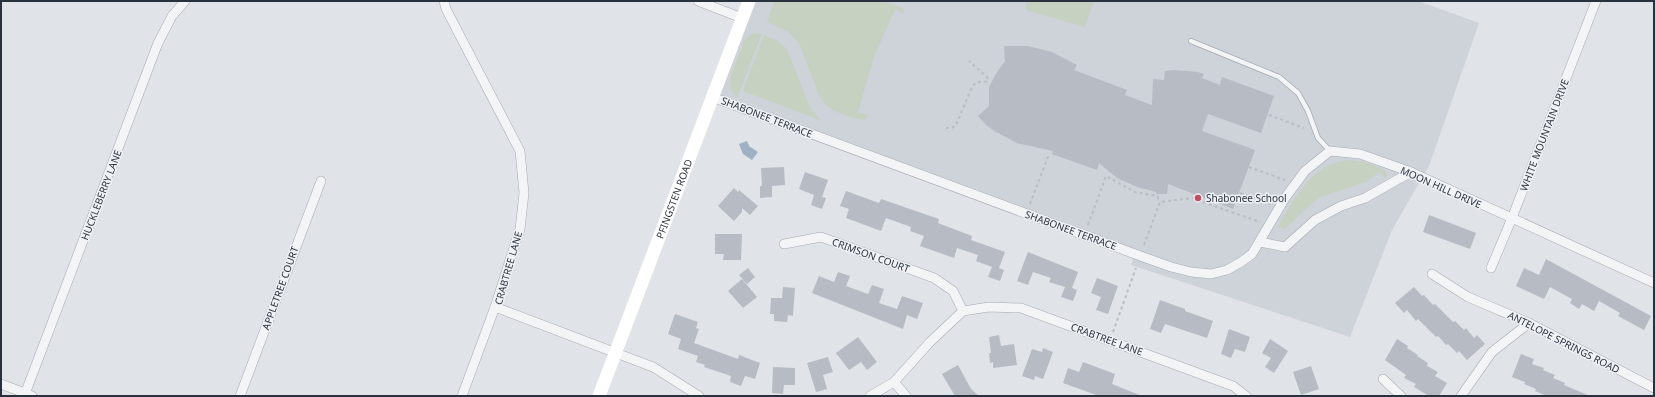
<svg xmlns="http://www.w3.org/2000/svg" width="1655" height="397" viewBox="0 0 1655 397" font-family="'Noto Sans',sans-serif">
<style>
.built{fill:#ced2d9}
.green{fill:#c6d1c2}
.water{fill:#9eb1c5}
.building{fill:#b7bcc4}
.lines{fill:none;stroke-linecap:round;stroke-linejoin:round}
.lane-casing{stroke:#a6aab2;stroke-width:6}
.street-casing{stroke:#a6aab2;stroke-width:10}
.path{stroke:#babdc2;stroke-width:2;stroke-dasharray:3 3;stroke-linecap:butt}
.lane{stroke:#f2f4f6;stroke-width:4.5}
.street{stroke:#f2f4f6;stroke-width:9}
.secondary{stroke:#fff;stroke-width:13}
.poi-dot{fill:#c34e62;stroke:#eff2f5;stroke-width:1.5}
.labels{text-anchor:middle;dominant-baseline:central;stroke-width:3;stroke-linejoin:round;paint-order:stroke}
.street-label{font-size:10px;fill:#2a313e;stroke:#eff2f5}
.poi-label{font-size:10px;fill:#2a313e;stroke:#eff2f5;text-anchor:start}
</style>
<rect width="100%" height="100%" fill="#e0e3e8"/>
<polygon class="built" points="749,1 1418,1 1479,23 1429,166 1392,230 1350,337 1131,265 1135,254 712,97"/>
<g class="green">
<path d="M774,1H882L903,8L904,14L895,9L874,57L858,112L868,115L865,120H861C845,115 826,111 819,95L799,43L787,31L767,22Z"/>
<polygon points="1027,1 1094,1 1085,27 1026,10 1025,8"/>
<polygon points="754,33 762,34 737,98 730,89 731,76 745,39"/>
<polygon points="764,35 776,40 787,49 809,105 820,120 743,91"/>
<path d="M1348,160C1361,161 1374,164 1385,171L1387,176L1386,178L1379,172L1366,182L1321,197L1311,204L1285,229L1278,227C1295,198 1311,164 1348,160Z"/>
</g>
<polygon class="water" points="747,141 749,146 758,152 752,160 743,154 739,144"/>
<g class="building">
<polygon points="1004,46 1028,46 1052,52 1077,65 1074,70 1127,90 1125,95 1152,105 1153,79 1164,80 1165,71 1174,70 1198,72 1204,74 1202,78 1220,85 1222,77 1274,96 1261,133 1208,114 1202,131 1255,150 1233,209 1168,184 1167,194 1156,194 1156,192 1137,187 1117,178 1099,163 1097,170 1052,154 1053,151 1017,143 996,132 986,125 978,116 989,106 989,87 997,72 1005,61"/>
<polygon points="784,167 785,185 772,186 772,197 760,198 760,186 762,186 761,168"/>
<polygon points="805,172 828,180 822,197 826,198 822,209 811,205 814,195 799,189"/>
<polygon points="734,188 738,192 739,190 758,206 750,215 742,208 742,212 734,221 718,206"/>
<polygon points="846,191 879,203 881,199 939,219 938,223 972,236 971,240 1005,252 999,268 1004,270 1000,281 988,277 992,267 976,261 978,255 957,248 954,258 920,246 924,236 910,231 911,227 886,218 881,231 846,218 849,209 840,206"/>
<polygon points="1429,215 1476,233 1470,249 1423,232"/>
<polygon points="715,234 742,234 741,260 723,260 724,254 715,254"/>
<polygon points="1028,252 1078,272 1072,288 1077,290 1073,301 1061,297 1065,287 1049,282 1051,278 1033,272 1028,285 1017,281"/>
<polygon points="1546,259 1651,316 1644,330 1618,316 1620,313 1599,301 1594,311 1582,304 1579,309 1570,303 1572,299 1550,287 1544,299 1516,286 1524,268 1539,275"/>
<polygon points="748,268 755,277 747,284 739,275"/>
<polygon points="838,272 850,276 846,286 868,294 872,285 884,289 879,303 897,309 902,296 923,303 917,319 907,315 903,329 812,293 819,276 834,282"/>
<polygon points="1097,278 1118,286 1108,314 1096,310 1101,297 1091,293"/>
<polygon points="742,279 757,297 743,308 728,291"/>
<polygon points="783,287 795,288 793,316 788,315 787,322 774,321 774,314 770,314 771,298 782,298"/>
<polygon points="1414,287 1422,296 1424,295 1433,305 1435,304 1453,322 1455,321 1464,330 1466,328 1474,338 1477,335 1485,344 1467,360 1459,351 1457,353 1448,344 1446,345 1438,336 1436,337 1418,319 1416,321 1407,310 1404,313 1395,303"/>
<polygon points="1160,300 1185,309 1185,311 1213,321 1207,338 1165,324 1161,333 1150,329"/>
<polygon points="675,314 698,322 696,328 699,329 694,343 738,359 739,355 760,363 755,379 745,376 741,386 730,382 731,376 704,367 705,365 696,362 698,356 678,349 681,339 668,334"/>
<polygon points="1229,329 1250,337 1245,352 1235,349 1231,358 1221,354"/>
<polygon points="999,335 1001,346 1014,344 1017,365 993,368 993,362 990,363 989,353 991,353 989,337"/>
<polygon points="858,337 877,362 867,370 861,362 849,370 836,353"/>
<polygon points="1270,339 1288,351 1274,373 1265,367 1271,358 1262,353"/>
<polygon points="1397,339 1408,346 1407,348 1418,355 1417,356 1428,363 1427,366 1438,372 1435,376 1447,383 1439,396 1429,396 1414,387 1416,384 1404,378 1406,375 1385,360"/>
<polygon points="1043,348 1053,352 1043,379 1035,376 1034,380 1022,376 1032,349 1042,352"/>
<polygon points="1521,354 1534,359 1532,364 1544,368 1543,370 1555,375 1553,378 1565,383 1564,385 1590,396 1547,396 1535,391 1536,389 1524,384 1525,382 1512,377"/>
<polygon points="828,357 833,372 823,375 827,389 816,392 807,363"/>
<polygon points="1083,362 1115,374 1112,384 1142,396 1099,396 1063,383 1068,368 1079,372"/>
<polygon points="958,365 971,389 979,396 955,396 942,374"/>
<polygon points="1311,366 1319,389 1301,395 1293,372"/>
<polygon points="773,367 795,368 795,385 784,385 783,394 772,393"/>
</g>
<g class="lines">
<defs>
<polyline id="lane" points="1191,41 1279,77 1298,93 1308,111 1318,138 1330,151"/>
<g id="street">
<polyline points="444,1 446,9 520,151 524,193 520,229 495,307 462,396"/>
<polyline points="698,1 742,18"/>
<polyline points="712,97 1135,254 1171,267 1191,272 1211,274 1227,270 1241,262 1252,254 1285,198 1305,171 1330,151 1360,154 1411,172 1654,283"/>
<polyline points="1260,242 1285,247 1315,220 1341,206 1365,198 1411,172"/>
<polyline points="784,244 821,237 934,278 953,291 963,311"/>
<polyline points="1491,268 1512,218 1596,1"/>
<polyline points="1432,274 1468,297 1529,323 1654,388"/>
<polyline points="495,307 653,367 699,396"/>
<polyline points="1383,379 1401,396"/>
<polyline points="894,382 906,396"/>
<polyline points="1,384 32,396"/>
<polyline points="25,394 158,43 172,16 185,1"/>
<polyline points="240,396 321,181"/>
<polyline points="870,396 894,382 930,342 963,311 989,307 1021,308 1233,386 1246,396"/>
<polyline points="1461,396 1492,352 1529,323"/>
</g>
</defs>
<use href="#lane" class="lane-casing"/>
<use href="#street" class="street-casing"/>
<g class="path">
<polyline points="1269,115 1304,128"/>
<path d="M946,128H952L956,125L972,87C976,82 979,81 986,82L988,78L969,61"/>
<polyline points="1249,167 1285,180"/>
<polyline points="1240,193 1270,204"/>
<polyline points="1030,204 1049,154"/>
<polyline points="1088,225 1106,176 1135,192 1157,196 1160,202"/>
<polyline points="1144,245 1160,202 1192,198 1260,222"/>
<polyline points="1113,332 1136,268"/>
</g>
<use href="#lane" class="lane"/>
<use href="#street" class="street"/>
<path class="secondary" id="s1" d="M599,396L749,1"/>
</g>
<circle class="poi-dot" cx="1198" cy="198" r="4"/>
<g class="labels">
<g class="street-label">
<text transform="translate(767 117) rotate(21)">SHABONEE TERRACE</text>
<text transform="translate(1544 135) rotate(-69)">WHITE MOUNTAIN DRIVE</text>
<text transform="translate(1441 187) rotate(24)">MOON HILL DRIVE</text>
<text transform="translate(101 195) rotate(-69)">HUCKLEBERRY LANE</text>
<text stroke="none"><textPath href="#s1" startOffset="211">PFINGSTEN ROAD</textPath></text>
<text transform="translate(1071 230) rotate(20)">SHABONEE TERRACE</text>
<text transform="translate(871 255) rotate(20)">CRIMSON COURT</text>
<text transform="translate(508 268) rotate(-74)">CRABTREE LANE</text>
<text transform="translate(280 288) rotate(-70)">APPLETREE COURT</text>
<text transform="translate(1107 339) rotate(20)">CRABTREE LANE</text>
<text transform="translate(1564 342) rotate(27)">ANTELOPE SPRINGS ROAD</text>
</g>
<g class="poi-label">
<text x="1206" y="198">Shabonee School</text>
</g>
</g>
<rect width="1655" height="397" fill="none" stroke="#2a313e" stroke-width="4"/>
</svg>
